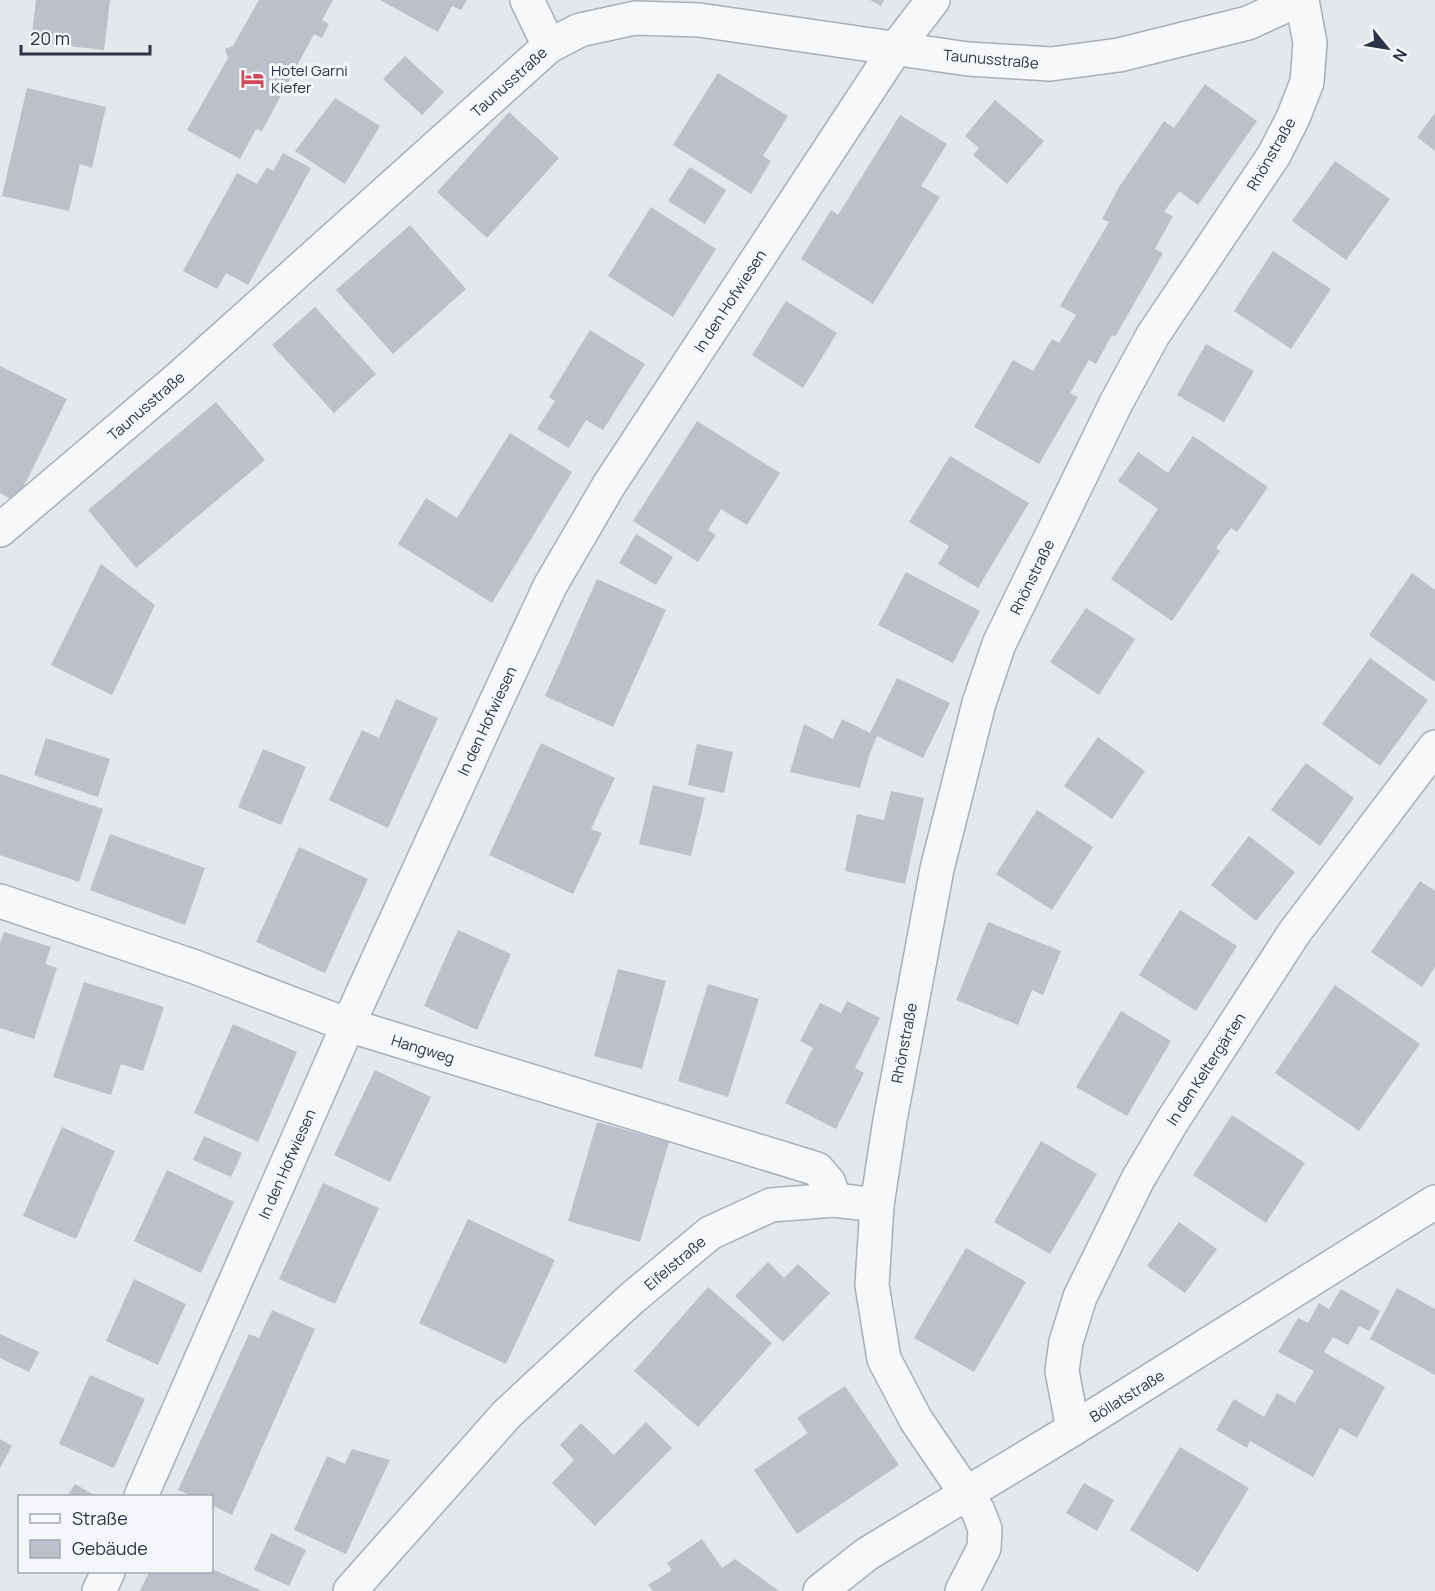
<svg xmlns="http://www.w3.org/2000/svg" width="1435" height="1591" viewBox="0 0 1435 1591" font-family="Manrope,sans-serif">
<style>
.building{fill:#bbc0ca}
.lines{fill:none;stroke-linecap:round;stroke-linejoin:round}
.minor-casing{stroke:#a9aeb7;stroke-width:36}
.minor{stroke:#f7f8fa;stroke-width:33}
.labels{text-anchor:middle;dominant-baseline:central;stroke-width:6;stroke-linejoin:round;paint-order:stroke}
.street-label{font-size:15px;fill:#2b3445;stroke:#f4f6f9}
.poi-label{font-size:15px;fill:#2b3445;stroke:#f4f6f9;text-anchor:start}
</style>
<rect width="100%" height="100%" fill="#e4e7ec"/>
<g class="building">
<polygon points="36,0 110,0 104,50 31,42"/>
<polygon points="259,0 333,0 322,20 329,24 322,38 314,34 262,131 256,129 240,159 187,130 228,58 225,49 233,46"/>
<polygon points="380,0 467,0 461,10 452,6 438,32"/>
<polygon points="870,0 884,0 881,6"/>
<polygon points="405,56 444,92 422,115 383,79"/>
<polygon points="718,73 788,116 763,156 771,161 751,194 673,145"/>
<polygon points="1205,84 1257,121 1198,205 1179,191 1164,212 1173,216 1155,249 1163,253 1115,337 1112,335 1096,364 1089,360 1070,393 1078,397 1039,464 974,427 1013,360 1033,371 1052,339 1059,343 1076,315 1060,306 1109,222 1102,219 1119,187 1164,121 1174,128"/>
<polygon points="27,88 106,107 92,168 80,164 69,211 2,196"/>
<polygon points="335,98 380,126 345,184 295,151"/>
<polygon points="995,100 1044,141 1007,184 973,155 979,148 965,136"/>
<polygon points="509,112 559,158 487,238 437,192"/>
<polygon points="1435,113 1435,151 1417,137"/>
<polygon points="900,115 947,144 921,186 940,197 873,304 801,259 831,210 838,215"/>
<polygon points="283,153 311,168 248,285 226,273 217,289 183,271 237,173 257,184 267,167 273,171"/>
<polygon points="1335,161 1390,199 1346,260 1292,221"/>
<polygon points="690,167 726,190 705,224 668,201"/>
<polygon points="651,207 716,249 673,317 608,276"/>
<polygon points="410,225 466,289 393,354 336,290"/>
<polygon points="1273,251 1331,289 1291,349 1234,311"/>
<polygon points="786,301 837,333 803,388 752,355"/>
<polygon points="315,307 376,374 334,413 272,345"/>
<polygon points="590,330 645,364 603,430 586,420 569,448 537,429 555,401 549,397"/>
<polygon points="1206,344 1254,371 1224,422 1177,395"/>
<polygon points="0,366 67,399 16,502 0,493"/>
<polygon points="216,402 265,460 136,568 88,510"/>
<polygon points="697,421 780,473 747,525 721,509 708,530 716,535 698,562 633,521"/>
<polygon points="510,433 572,472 492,603 398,544 426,498 457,518"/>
<polygon points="1193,436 1268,487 1237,532 1231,528 1216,548 1220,551 1172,621 1111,579 1158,509 1118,481 1138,452 1168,473"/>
<polygon points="950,456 1029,503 978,588 938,564 949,546 909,522"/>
<polygon points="636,534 673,557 656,585 619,563"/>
<polygon points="101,564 155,605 112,695 51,665"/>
<polygon points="906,572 980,611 953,663 878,625"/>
<polygon points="1412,573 1435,590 1435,682 1369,635"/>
<polygon points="597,579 666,610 613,727 545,696"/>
<polygon points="1086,608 1135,639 1099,695 1050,662"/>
<polygon points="1370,658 1428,700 1380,766 1322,724"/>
<polygon points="897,678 950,703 923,758 877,736 869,756 860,788 790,772 804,724 833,739 842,719 870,733"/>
<polygon points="396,699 438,718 388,828 329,800 362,730 379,738"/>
<polygon points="1098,737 1145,771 1112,819 1064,786"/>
<polygon points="46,738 110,759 98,797 34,775"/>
<polygon points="541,743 615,778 591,829 602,833 573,894 489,855"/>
<polygon points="697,744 733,752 724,793 688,785"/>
<polygon points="263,749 306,767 281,825 238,807"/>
<polygon points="1306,763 1354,798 1320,846 1271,810"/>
<polygon points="0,774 103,809 79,882 0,855"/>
<polygon points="653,785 705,798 691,856 639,844"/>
<polygon points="891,791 924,798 905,884 845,871 857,814 884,820"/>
<polygon points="1037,810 1093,847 1052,910 996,874"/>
<polygon points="110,834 205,868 185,925 90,890"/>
<polygon points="1249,836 1295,872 1256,921 1211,885"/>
<polygon points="299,847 368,879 325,973 256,942"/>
<polygon points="1420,881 1435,891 1435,967 1422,987 1371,952"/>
<polygon points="1180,910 1237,946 1196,1011 1139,975"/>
<polygon points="988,922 1061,951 1043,995 1032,990 1018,1025 956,1000"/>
<polygon points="458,930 511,954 477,1030 424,1006"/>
<polygon points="4,932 51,947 45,964 57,968 34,1039 0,1028 0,943"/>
<polygon points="618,969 666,981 642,1069 594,1056"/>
<polygon points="84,982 164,1007 143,1071 121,1064 111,1095 53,1077"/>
<polygon points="708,984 759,999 728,1097 678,1081"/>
<polygon points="1335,985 1420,1044 1359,1131 1275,1073"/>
<polygon points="847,1001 880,1018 855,1068 864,1073 836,1129 785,1103 813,1048 800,1041 820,1003 841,1013"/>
<polygon points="1121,1011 1171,1041 1127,1116 1076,1087"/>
<polygon points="233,1024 297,1052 258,1142 194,1113"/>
<polygon points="375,1070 431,1097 390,1182 334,1155"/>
<polygon points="1232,1115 1305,1163 1266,1223 1193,1175"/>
<polygon points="597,1122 669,1142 640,1242 568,1221"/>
<polygon points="62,1127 115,1151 76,1239 23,1216"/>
<polygon points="204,1136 242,1153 231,1177 193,1160"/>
<polygon points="1041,1141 1097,1174 1050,1254 994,1222"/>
<polygon points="167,1170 234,1202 201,1273 134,1241"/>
<polygon points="323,1183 379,1208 335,1304 279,1279"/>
<polygon points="468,1219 555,1260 506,1364 419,1323"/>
<polygon points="1179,1222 1217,1249 1185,1293 1147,1266"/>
<polygon points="966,1248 1026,1282 974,1372 914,1338"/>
<polygon points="768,1262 784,1278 798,1264 830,1293 783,1342 735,1296"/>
<polygon points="134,1279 186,1304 158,1365 106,1341"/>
<polygon points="708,1287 772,1343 698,1427 634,1371"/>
<polygon points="1397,1288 1435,1309 1435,1375 1370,1339"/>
<polygon points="1341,1289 1380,1311 1369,1331 1359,1326 1348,1345 1333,1337 1324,1352 1385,1387 1357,1438 1340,1428 1313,1477 1250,1441 1247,1448 1216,1430 1234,1399 1264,1417 1277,1393 1295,1403 1314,1371 1278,1352 1298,1318 1308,1323 1319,1303 1329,1309"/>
<polygon points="272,1310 315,1329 232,1515 212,1505 212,1496 192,1496 178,1490 249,1334 259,1338"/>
<polygon points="0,1334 39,1352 29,1372 0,1358"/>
<polygon points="90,1375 145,1399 114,1468 59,1444"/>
<polygon points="845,1386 899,1465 797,1534 754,1470 808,1433 797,1418"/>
<polygon points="646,1422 672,1448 595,1526 552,1483 574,1460 560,1445 581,1423 614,1455"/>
<polygon points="0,1439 12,1446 0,1468"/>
<polygon points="1180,1447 1249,1488 1198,1572 1130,1530"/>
<polygon points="352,1449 390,1460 346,1554 294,1530 327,1456 345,1464"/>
<polygon points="1084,1483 1114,1500 1097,1531 1066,1513"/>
<polygon points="75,1484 96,1496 67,1496"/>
<polygon points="271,1533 306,1550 289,1586 254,1570"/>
<polygon points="702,1539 722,1568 735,1559 779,1591 653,1591 648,1585 672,1570 667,1563"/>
<polygon points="212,1569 262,1591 140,1591 149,1572 212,1572"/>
</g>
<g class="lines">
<defs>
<g id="minor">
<polyline points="527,0 549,46"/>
<polyline points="0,530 180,377 549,46 580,30 635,18 699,20 968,59 1051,64 1119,55 1248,23 1298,0"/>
<polyline points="0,901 195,967 348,1025 817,1169 829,1183 834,1200"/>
<polyline points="877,1205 890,1120 937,869 979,703 999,644 1116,403 1153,335 1274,155 1293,118 1307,82 1310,43 1302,0"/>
<polyline points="1073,1429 1062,1371 1066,1342 1080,1297 1138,1179 1173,1120 1294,933 1435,747"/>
<polyline points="141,1496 348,1025 494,706 550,586 609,485 896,48 933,0"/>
<polyline points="99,1591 108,1572"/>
<polyline points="350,1591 507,1414 631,1299 710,1233 771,1205 834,1200 877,1205 872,1285 884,1359 916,1420 978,1511 985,1529 984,1548 962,1591"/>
<polyline points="820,1591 867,1554 1073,1429 1435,1202"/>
</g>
</defs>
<use href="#minor" class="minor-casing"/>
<use href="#minor" class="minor"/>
</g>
<defs>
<symbol id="hotel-bare" viewBox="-9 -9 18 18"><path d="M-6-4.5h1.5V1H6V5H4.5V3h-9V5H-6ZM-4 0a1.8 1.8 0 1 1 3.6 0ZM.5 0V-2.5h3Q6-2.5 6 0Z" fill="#d1495b" stroke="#f4f6f9" stroke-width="2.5" paint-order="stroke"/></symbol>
</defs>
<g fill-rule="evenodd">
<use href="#hotel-bare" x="236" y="62" width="33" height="33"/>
</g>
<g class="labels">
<g class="street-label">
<text transform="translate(991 59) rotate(5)">Taunusstraße</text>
<text transform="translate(509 82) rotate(-42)">Taunusstraße</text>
<text transform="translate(1271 154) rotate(-60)">Rhönstraße</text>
<text transform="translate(730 301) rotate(-57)">In den Hofwiesen</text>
<text transform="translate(146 406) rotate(-41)">Taunusstraße</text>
<text transform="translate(1032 577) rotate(-64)">Rhönstraße</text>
<text transform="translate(487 721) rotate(-65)">In den Hofwiesen</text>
<text transform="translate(904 1043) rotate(-79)">Rhönstraße</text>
<text transform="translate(423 1049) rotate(17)">Hangweg</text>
<text transform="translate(1206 1069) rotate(-57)">In den Keltergärten</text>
<text transform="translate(287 1164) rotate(-66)">In den Hofwiesen</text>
<text transform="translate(675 1263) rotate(-40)">Eifelstraße</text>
<text transform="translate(1127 1396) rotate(-32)">Böllatstraße</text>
</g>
<g class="poi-label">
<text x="271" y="70">Hotel Garni<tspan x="271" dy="17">Kiefer</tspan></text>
</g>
</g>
<rect x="18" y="1495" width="195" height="78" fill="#f4f6f9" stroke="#a4a8b1" stroke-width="1.5"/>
<rect x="30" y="1514" width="30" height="9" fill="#f7f8fa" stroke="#a4a8b1" stroke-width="1.5"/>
<text x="72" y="1525" font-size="18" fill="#2b3445">Straße</text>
<rect x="30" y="1540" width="30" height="18" fill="#bbc0ca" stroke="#a4a8b1" stroke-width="1.5"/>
<text x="72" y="1555" font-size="18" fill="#2b3445">Gebäude</text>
<g transform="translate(1387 48) rotate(120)" stroke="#f4f6f9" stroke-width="4.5" paint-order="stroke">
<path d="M0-4.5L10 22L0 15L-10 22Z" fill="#2b3445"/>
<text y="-9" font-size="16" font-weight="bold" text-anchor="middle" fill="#2b3445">N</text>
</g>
<path d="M21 45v9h129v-9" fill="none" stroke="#2b3445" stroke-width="3"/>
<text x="30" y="45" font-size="18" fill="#2b3445" stroke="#f4f6f9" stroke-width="4.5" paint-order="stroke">20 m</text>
</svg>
